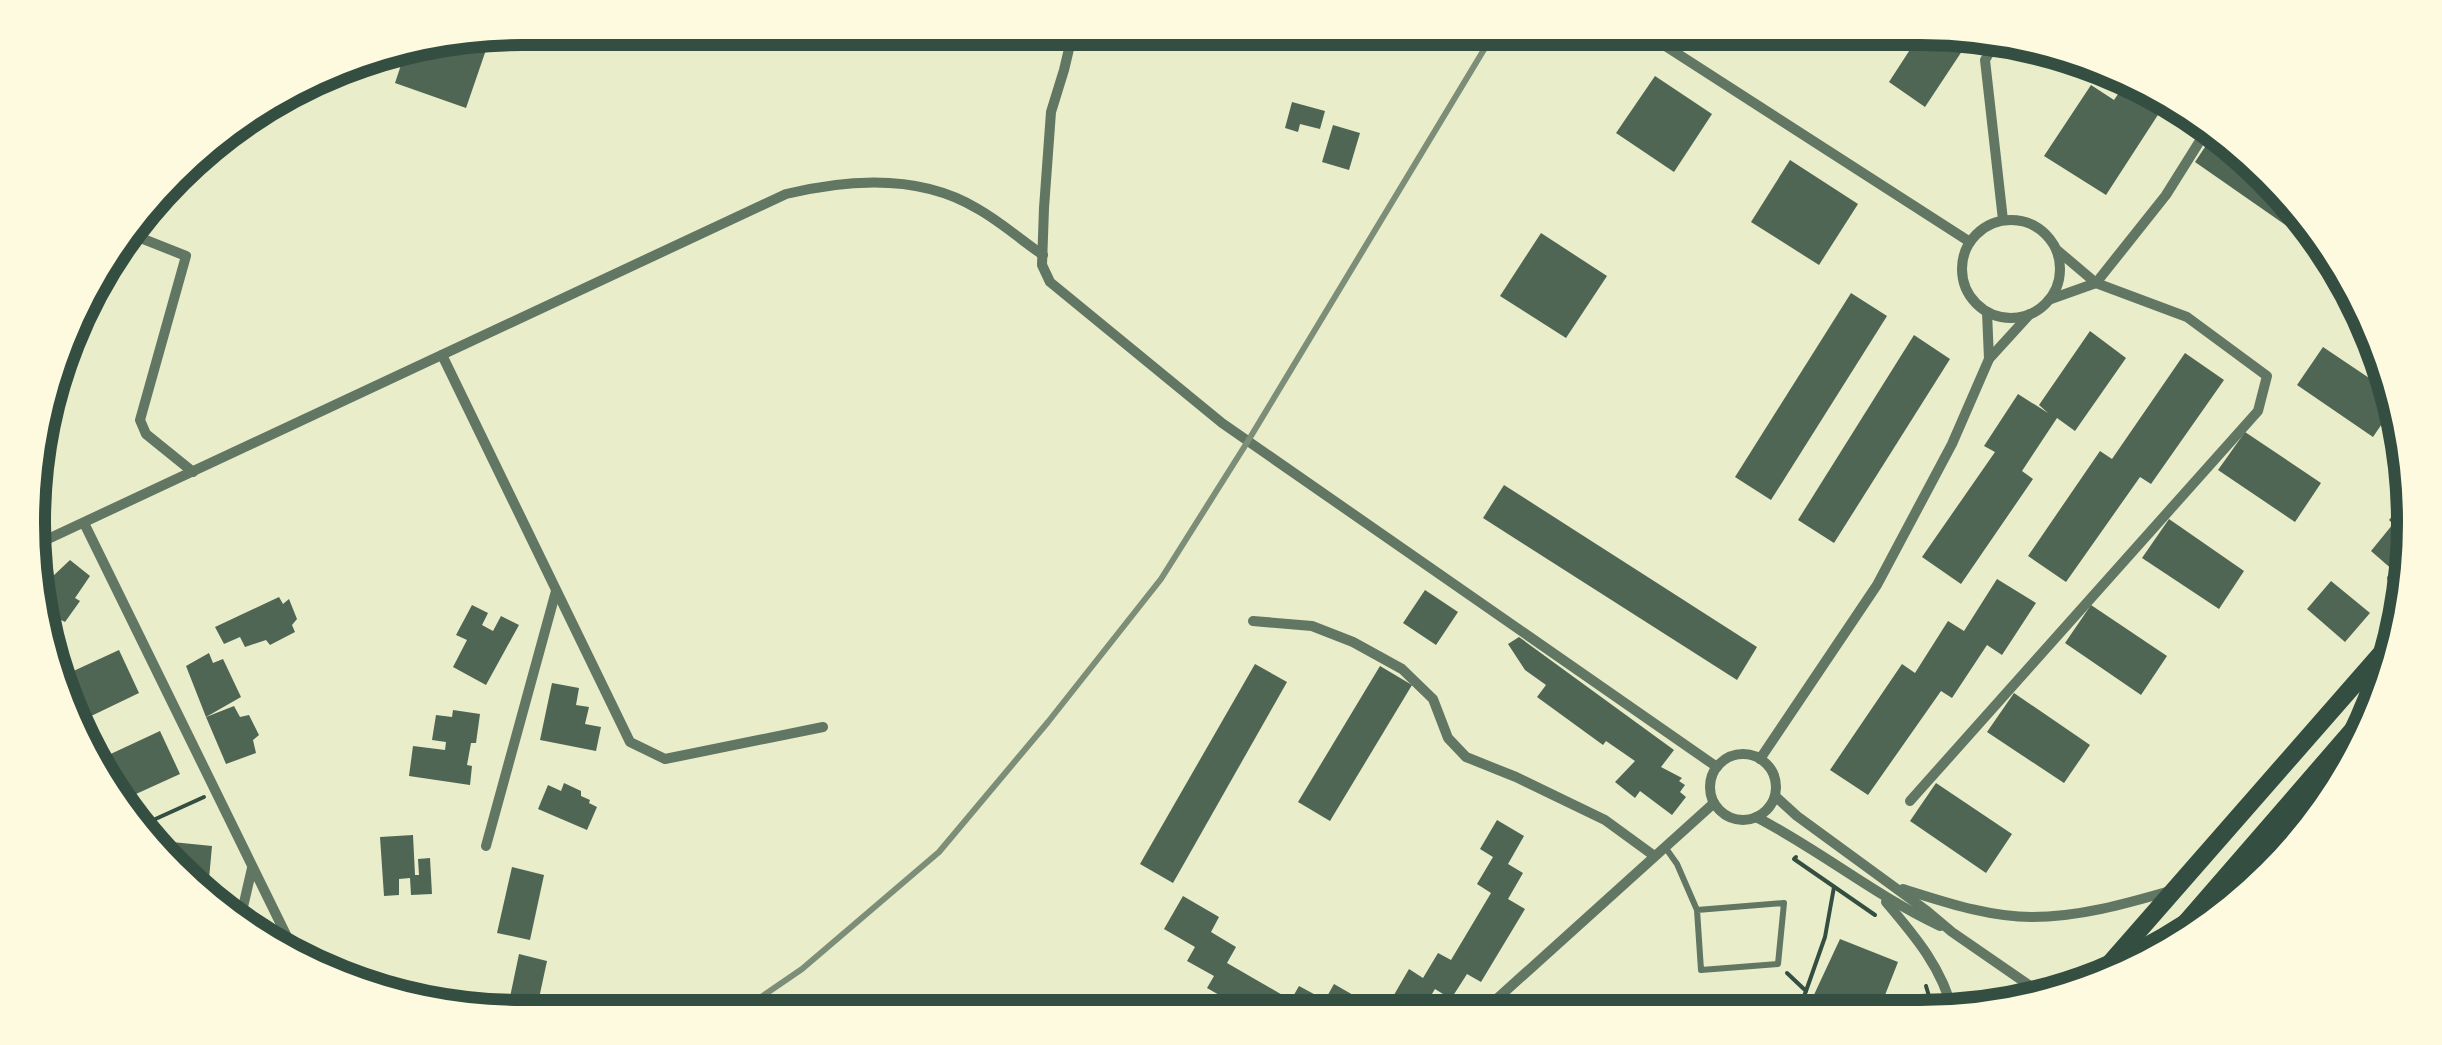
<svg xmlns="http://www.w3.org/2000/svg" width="2442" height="1045" viewBox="0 0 2442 1045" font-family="Cabin,sans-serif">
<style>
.building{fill:#4f6655}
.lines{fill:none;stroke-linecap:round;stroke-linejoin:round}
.path{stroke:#344e41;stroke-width:4}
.service{stroke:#617663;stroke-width:6}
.minor{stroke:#617663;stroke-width:10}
.primary{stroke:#344e41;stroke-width:18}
.rail{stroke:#7c8e77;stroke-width:6}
.rim{fill:none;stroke:#344e41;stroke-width:12}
</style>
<rect width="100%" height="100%" fill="#e9edc9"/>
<g class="building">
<polygon points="1924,28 1972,36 1925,107 1889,82"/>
<polygon points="461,38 487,47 466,108 395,83 407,47"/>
<polygon points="1655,76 1712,114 1674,172 1616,133"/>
<polygon points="2127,81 2165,104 2106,195 2044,156 2091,85 2114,100"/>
<polygon points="1292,102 1325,111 1320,129 1300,124 1298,132 1285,128"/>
<polygon points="1333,125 1360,133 1349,170 1322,162"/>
<polygon points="2215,132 2246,151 2320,249 2195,162"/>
<polygon points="1790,160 1858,204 1819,265 1751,222"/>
<polygon points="1541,233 1607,276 1566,338 1500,296"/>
<polygon points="1851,293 1887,316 1771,500 1735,477"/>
<polygon points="2090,331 2126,358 2075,431 2057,418 2022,471 2033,479 1961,584 1922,557 1995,452 1984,446 2018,394 2048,413 2039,405"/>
<polygon points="1914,335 1950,359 1834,543 1798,520"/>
<polygon points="2323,347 2387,390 2392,409 2373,437 2297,385"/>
<polygon points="2185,353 2224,380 2151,484 2140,477 2066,582 2028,556 2100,451 2112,459"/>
<polygon points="2245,432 2321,483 2295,522 2218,470"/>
<polygon points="1504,485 1757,647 1737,680 1483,518"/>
<polygon points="2413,492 2402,578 2371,551 2393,524 2389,520"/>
<polygon points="2169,519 2244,571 2219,609 2142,558"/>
<polygon points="70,560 90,576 75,598 80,601 65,622 59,619 47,634 32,589 43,575 52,577"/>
<polygon points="1997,579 2036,603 2002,655 1987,645 1952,698 1941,691 1868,795 1830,770 1902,664 1915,673 1948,621 1964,631"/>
<polygon points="2331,581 2370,613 2345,642 2307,609"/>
<polygon points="1425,590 1458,612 1436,645 1403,623"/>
<polygon points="279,597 283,604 289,599 297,619 292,625 295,632 270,645 266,640 245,647 240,637 224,644 215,627"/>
<polygon points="472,605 488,613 482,625 493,631 501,616 519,625 486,685 453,667 467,640 456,635"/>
<polygon points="2091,605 2167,656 2141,695 2065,643"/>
<polygon points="1519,637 1674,750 1661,767 1682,778 1679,781 1685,785 1680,792 1686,797 1672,815 1640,791 1635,798 1615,782 1635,761 1606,741 1603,745 1537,697 1546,685 1525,670 1508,644"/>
<polygon points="119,650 139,693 87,718 67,674"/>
<polygon points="209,653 213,663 223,659 241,697 206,717 186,666"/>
<polygon points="1255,664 1287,682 1173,883 1140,864"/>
<polygon points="1380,666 1412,685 1330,821 1298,802"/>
<polygon points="552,683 579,688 576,705 589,707 585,724 601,727 596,751 540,740"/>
<polygon points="2014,693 2090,745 2064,783 1987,732"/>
<polygon points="234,706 240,717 249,715 259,735 253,740 256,753 226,764 206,717"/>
<polygon points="453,710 480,714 476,743 471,743 467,765 472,766 470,785 409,776 413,746 445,750 446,742 432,740 436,715 452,717"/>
<polygon points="160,731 180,774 125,799 102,758"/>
<polygon points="564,783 581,791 581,796 590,800 589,803 597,807 587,830 538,809 548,785 561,791"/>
<polygon points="1936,783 2012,834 1986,873 1910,821"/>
<polygon points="1497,820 1524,836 1508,864 1523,873 1508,899 1525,909 1481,982 1467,974 1451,999 1435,989 1419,1015 1415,1015 1391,1000 1409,969 1423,978 1438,953 1451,960 1491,893 1477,884 1493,857 1480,849"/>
<polygon points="413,835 415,875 419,875 418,859 430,858 432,894 411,895 410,878 399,879 399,895 384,896 380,837"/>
<polygon points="172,842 212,846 207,901 197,895 170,863"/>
<polygon points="512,867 544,875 530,940 497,933"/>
<polygon points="1183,896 1219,917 1211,932 1236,947 1227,963 1291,1000 1299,986 1325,1000 1334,984 1367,1003 1360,1015 1287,1015 1281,1011 1278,1015 1254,1015 1207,988 1214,976 1187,961 1195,947 1164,929"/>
<polygon points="1840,939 1898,962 1878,1013 1873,1014 1833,997 1825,1014 1805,1014"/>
<polygon points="519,954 547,961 538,1003 510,997"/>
</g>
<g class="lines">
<g class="path">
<polyline points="140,826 204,797"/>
<polyline points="1796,857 1794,859 1875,915"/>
<polyline points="1787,973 1806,991 1797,1014"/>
<polyline points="1926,986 1934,1013"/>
<polyline points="1806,991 1825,937 1834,887"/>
</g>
<g class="service">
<polyline points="2398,608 2390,578 2404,562"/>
<polyline points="2311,789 2336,780"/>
<polyline points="1665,847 1677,864 1697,910 1701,970 1778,964 1784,903 1697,910"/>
</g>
<g class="minor">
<polyline points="1074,28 1064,70 1051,112 1044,208 1042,265 1050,282 1222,423 1717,767"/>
<polyline points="1679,28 1667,47 1970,242"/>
<polyline points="1997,40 1985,60 2003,220"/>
<circle cx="2011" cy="269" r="49"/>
<polyline points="128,233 186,256 140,420 146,434 193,472"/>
<polyline points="2051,299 2096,283 2166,195 2208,128"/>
<polyline points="1987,312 1989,359"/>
<polyline points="442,355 630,742 665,759 823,727"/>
<polyline points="84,523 294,951"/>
<path d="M33,546L786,194C848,179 921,174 978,209C1001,222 1021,240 1043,255"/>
<polyline points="1253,621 1312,626 1353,642 1402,669 1433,699 1448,738 1466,757 1516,777 1605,820 1653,855"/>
<circle cx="1743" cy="787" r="33"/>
<polyline points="1760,759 1877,585 1952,444 1989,359 2030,314"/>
<polyline points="1775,796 1797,816 1927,911 1952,932 2046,997"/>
<polyline points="1910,801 2258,411 2267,376 2187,317 2096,283 2057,250"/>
<path d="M1756,817C1820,850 1874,895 1940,926"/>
<polyline points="486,846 556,591"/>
<path d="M1903,889C1945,902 1988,917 2032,917C2079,917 2125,904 2170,891"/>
<path d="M1886,902C1915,936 1943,969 1953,1013"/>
<polyline points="240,920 252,868"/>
<polyline points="2208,922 2218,895"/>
<polyline points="1479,1015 1714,803"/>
</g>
<g class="primary">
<polyline points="2164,948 2378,701"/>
<polyline points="2092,984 2394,639"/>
</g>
<polyline class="rail" points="732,1017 802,969 939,852 1048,722 1161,579 1248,441 1497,28"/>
</g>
<path d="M0 0H2442V1045H0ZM522 45H1920A477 477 0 0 1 2397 522V523A477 477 0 0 1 1920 1000H522A477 477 0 0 1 45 523V522A477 477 0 0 1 522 45Z" fill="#fefae0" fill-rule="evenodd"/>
<path class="rim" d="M522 45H1920A477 477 0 0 1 2397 522V523A477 477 0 0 1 1920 1000H522A477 477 0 0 1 45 523V522A477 477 0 0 1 522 45Z"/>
</svg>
